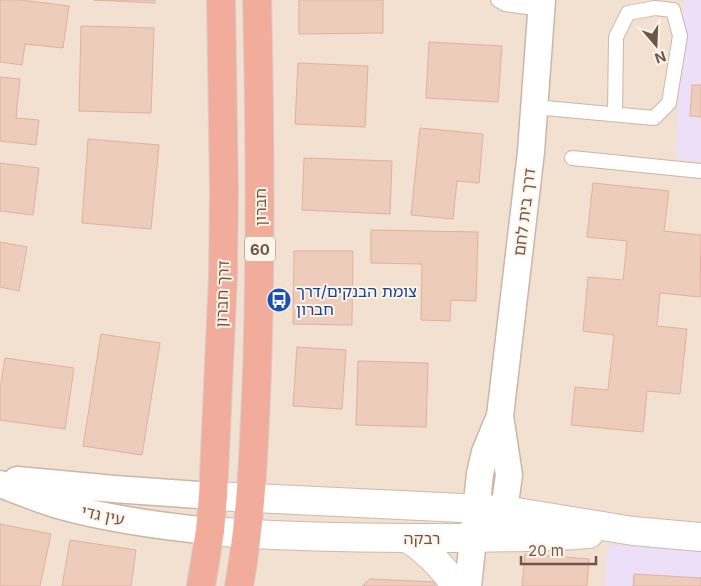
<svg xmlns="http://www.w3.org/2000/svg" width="701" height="586" viewBox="0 0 701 586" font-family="Inter,'Noto Sans Hebrew',sans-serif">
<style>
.residential{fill:#f2e0d1}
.education{fill:#ecdff7}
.building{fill:#ecb;stroke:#e0b19c}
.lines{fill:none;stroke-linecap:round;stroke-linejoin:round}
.lane-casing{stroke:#cab6a9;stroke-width:16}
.street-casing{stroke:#cab6a9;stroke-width:29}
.secondary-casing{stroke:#d0b8aa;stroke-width:30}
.highway-casing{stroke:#d7cfcc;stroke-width:30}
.lane{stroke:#fff;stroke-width:14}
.street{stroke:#fff;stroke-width:26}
.secondary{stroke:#fff;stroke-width:28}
.highway{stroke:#f2ac9c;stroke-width:28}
.labels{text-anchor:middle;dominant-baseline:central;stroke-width:4;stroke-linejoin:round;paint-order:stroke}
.shield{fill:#fef4e8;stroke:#9b8579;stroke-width:1}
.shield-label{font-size:15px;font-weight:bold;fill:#70554a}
.street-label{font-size:16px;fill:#70554a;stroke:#fef4e8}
.transit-label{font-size:16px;fill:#164399;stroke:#fef4e8;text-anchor:start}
</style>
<rect width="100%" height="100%" fill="#fbefe2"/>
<rect class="residential" x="0" y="0" width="701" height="586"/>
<g class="education">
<polygon points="684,0 701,0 701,162 675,158"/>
<polygon points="608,545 701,550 701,586 605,586"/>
</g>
<g class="building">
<polygon points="0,0 21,0 69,6 63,48 25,44 22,65 0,62"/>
<polygon points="94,0 155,0 155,3"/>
<polygon points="299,0 383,0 383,33 299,34"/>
<polygon points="81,26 154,28 151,113 79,111"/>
<polygon points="429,42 502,46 498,102 426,98"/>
<polygon points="298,63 368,66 365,127 295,124"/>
<polygon points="0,77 20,79 16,118 39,120 36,145 0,141"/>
<polygon points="692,85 701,85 701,117 690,116"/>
<polygon points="420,128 483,134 479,183 457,181 453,219 411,215"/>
<polygon points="88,139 159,145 151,229 82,223"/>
<polygon points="304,158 392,161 390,214 302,210"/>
<polygon points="0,163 39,168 33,215 0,211"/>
<polygon points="593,183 669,191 664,231 701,235 700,297 660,293 657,326 687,329 680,394 647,391 643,432 571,425 575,387 608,390 614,335 583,331 588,277 623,280 627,241 587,237"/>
<polygon points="371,230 478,232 476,301 451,300 450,321 421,320 422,264 371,263"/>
<polygon points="0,242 27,247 19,291 0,287"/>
<polygon points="294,251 353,251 352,325 293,324"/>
<polygon points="101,334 160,343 142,455 83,446"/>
<polygon points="297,347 346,350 342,409 293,406"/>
<polygon points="5,358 74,368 65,429 0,420 0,389"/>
<polygon points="358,361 428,363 426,427 356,425"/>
<polygon points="0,524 51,534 40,586 0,586"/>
<polygon points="70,540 136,550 131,586 62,586"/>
<polygon points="525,554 589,559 587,586 522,586"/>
<polygon points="634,574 701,578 701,586 633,586"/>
<polygon points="370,579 435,582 435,586 362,586"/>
</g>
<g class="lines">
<defs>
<g id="lane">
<polyline points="498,0 505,4 542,9"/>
<polyline points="534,107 654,118 669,103 680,36 673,10 655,8 628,13 616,37 615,114"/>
<polyline points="572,158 701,171"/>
</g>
<g id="street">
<polyline points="17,480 114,489 213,496"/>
<path d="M0,484C19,491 38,499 58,505C108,519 159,526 210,531"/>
<polyline points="490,526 504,510 509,475 500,416"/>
<polyline points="468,586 480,474 485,452 500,416 531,152 542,0"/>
</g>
<g id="secondary">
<polyline points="213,496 504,510 633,531 701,537"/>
<path d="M210,531C284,537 359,538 434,538C486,538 537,538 589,534"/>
<path d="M407,538C428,551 442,566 456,586"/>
</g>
<g id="highway">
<polyline points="201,586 210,531 213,496 223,276 224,192 221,0"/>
<path d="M239,586C252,515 254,443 257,371C261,247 260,124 257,0"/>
</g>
</defs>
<use href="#lane" class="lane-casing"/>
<use href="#street" class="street-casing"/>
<use href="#secondary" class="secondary-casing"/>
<use href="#highway" class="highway-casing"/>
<use href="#lane" class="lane"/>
<use href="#street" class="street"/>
<use href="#secondary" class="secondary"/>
<use href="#highway" class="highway"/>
</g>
<defs>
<symbol id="bus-disc" viewBox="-11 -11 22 22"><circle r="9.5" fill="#1a4fb4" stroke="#fef4e8"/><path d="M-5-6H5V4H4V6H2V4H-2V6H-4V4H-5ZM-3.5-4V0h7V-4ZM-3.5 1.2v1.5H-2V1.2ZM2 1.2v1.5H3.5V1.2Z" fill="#fff"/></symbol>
</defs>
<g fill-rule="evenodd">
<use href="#bus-disc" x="265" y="286" width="28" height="28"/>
</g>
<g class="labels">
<rect class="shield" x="245" y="236.5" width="30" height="25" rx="4"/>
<g class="shield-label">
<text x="260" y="249">60</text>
</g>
<g class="street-label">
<text transform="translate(260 207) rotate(-90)">חברון</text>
<text transform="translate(524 212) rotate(-83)">דרך בית לחם</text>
<text transform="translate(222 294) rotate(-88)">דרך חברון</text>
<text transform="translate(103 515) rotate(12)">עין גדי</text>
<text x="422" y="538">רבקה</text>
</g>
<g class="transit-label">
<text x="296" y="291">צומת הבנקים/דרך<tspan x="296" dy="18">חברון</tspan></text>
</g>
</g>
<g transform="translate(656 45) rotate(161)" stroke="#fef4e8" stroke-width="4" paint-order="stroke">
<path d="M0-4L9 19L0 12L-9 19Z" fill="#70554a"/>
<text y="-8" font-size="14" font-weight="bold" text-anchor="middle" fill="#70554a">N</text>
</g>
<path d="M521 556v8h75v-8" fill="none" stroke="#70554a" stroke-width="2.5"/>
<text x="528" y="556" font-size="15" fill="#70554a" stroke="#fef4e8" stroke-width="4" paint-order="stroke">20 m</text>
</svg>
